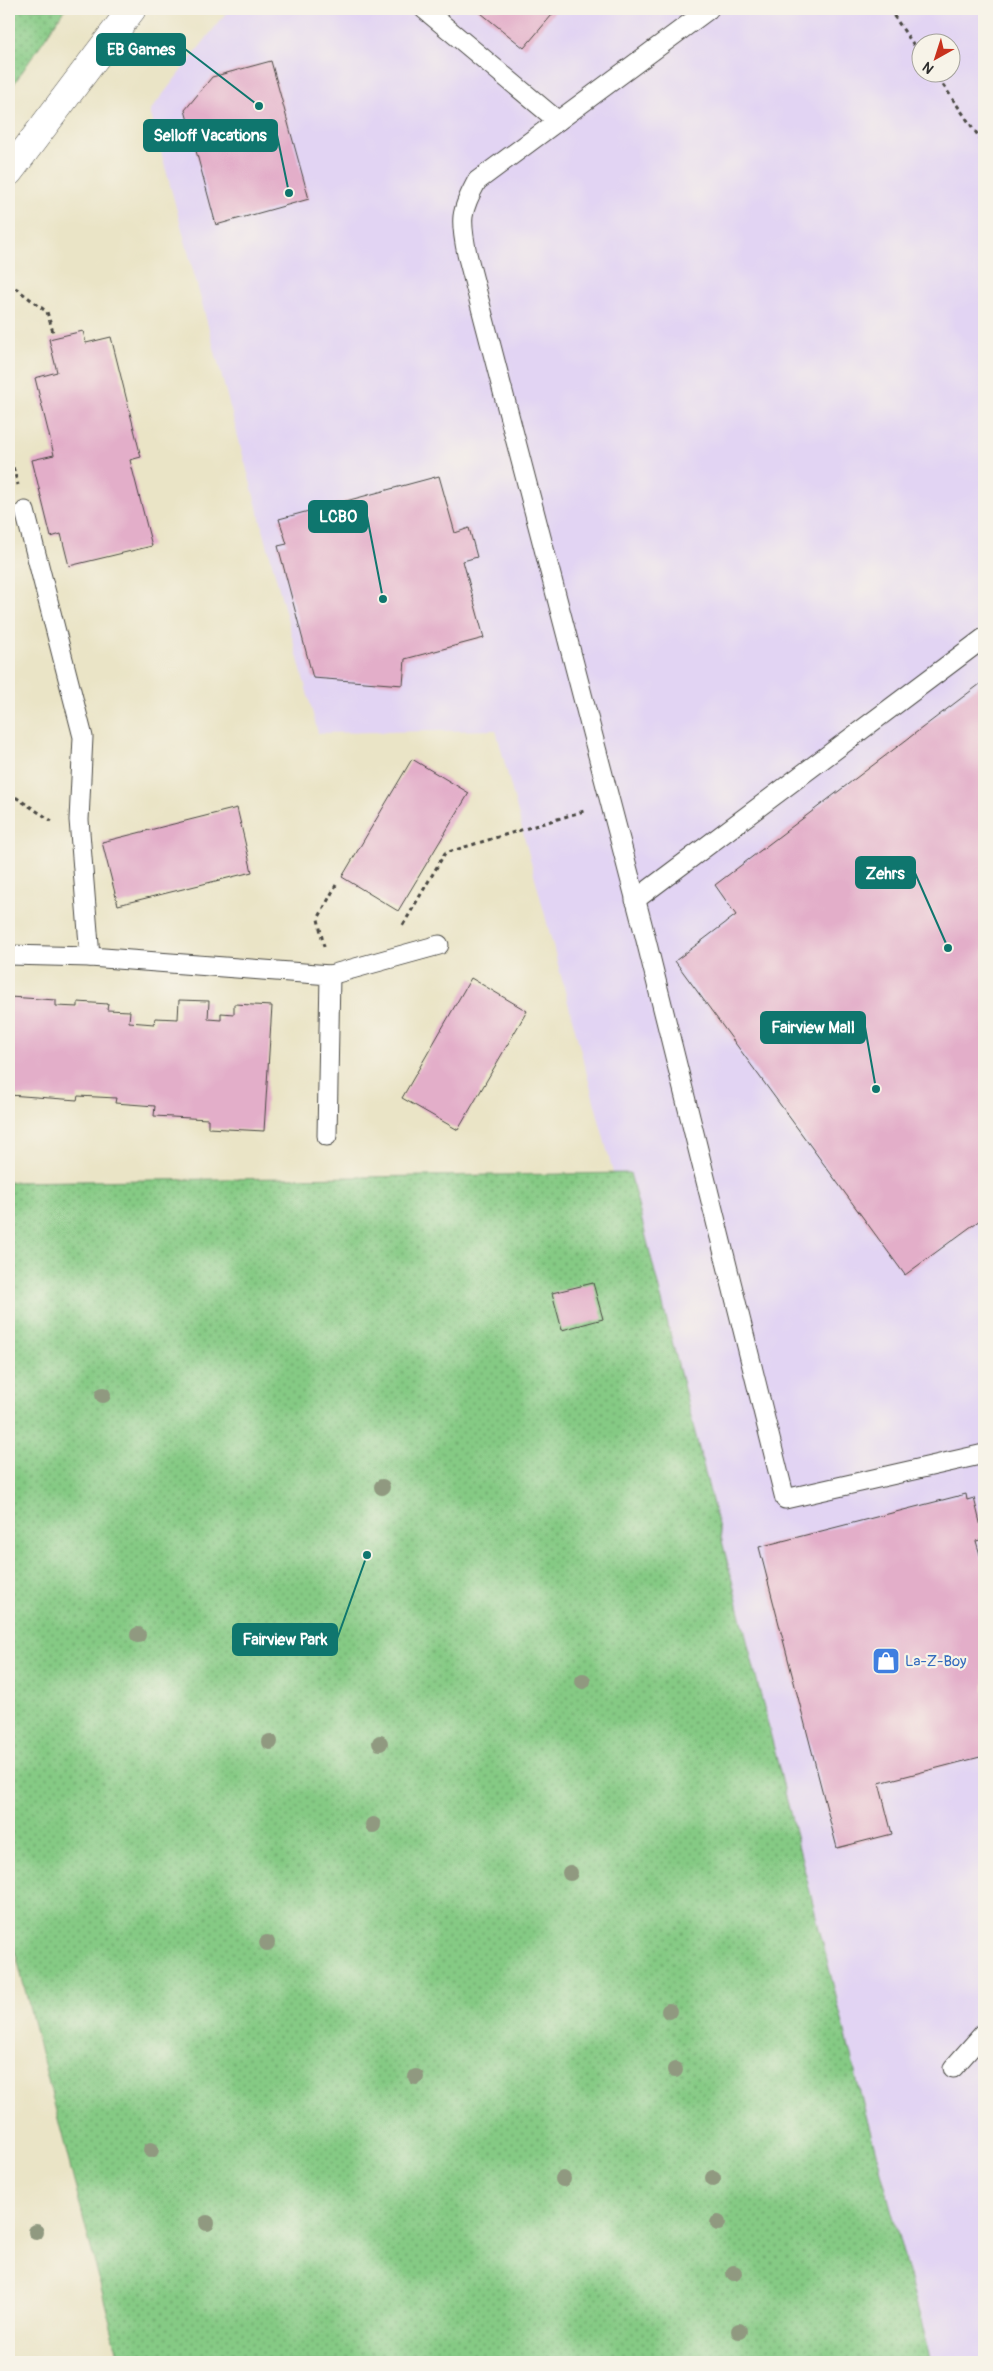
<svg xmlns="http://www.w3.org/2000/svg" width="993" height="2371" viewBox="0 0 993 2371" font-family="Pangolin,sans-serif">
<style>
.built{fill:#e2d4f3;fill-rule:evenodd}
.park{fill:url(#park-dots);stroke:#587a58}
.building{fill:#e3aec9}
.lines{fill:none;stroke-linecap:round;stroke-linejoin:round}
.service-casing{stroke:#484742;stroke-width:21}
.secondary-casing{stroke:#484742;stroke-width:29}
.path{stroke:#484742;stroke-width:3;stroke-dasharray:4 4;stroke-linecap:butt}
.service{stroke:#fff;stroke-width:19}
.secondary{stroke:#fff;stroke-width:28}
.tree{fill:#909980}
.labels{text-anchor:middle;dominant-baseline:central;stroke-width:4.5;stroke-linejoin:round;paint-order:stroke}
.shop-label{font-size:15px;fill:#366cbe;stroke:#f7f3e8;text-anchor:start}
.leader{fill:none;stroke:#0f766e;stroke-width:2}
.callout-dot{fill:#0f766e;stroke:#f7f3e8;stroke-width:2}
.callout{fill:#0f766e;stroke:#0f766e;stroke-width:2}
.callout-label{font-size:16px;text-anchor:middle;font-weight:bold;fill:#fff}
</style>
<defs>
<pattern id="park-dots" width="8" height="8" patternUnits="userSpaceOnUse" patternTransform="scale(1.25)"><rect width="8" height="8" fill="#85ca84"/><path d="M2 2h.1M6 6h.1" fill="none" stroke="#6da46c" stroke-width="1.8" stroke-linecap="round"/></pattern>
</defs>
<rect width="100%" height="100%" fill="#f7f3e8"/>
<filter id="ink" filterUnits="userSpaceOnUse"><feTurbulence type="fractalNoise" baseFrequency=".02" numOctaves="2"/><feDisplacementMap in="SourceGraphic" scale="10" xChannelSelector="R" yChannelSelector="G"/><feConvolveMatrix kernelMatrix="1 2 1 2 8 2 1 2 1" color-interpolation-filters="sRGB"/></filter>
<filter id="wash" filterUnits="userSpaceOnUse"><feTurbulence type="fractalNoise" baseFrequency=".0096" numOctaves="4" result="noise"/><feDisplacementMap in="SourceGraphic" scale="20" xChannelSelector="R" yChannelSelector="G"/><feGaussianBlur stdDeviation="1.12" result="paint"/><feColorMatrix in="noise" values="0 0 0 0 0 0 0 0 0 0 0 0 0 0 0 0 0 1.4 0 .05"/><feComposite in="paint" operator="in"/></filter>
<g filter="url(#wash)">
<rect width="100%" height="100%" fill="#eae4c6"/>
<path class="built" d="M229,9H984V2362H932L715,1559L496,730L318,733L150,111ZM920,42H950V72H920Z"/>
<g class="park">
<polygon points="9,9 65,9 9,91"/>
<polygon points="630,1173 863,2104 932,2362 120,2362 9,1927 9,1182"/>
</g>
<g id="blocks">
<g class="building">
<polygon points="476,9 557,9 524,48"/>
<polygon points="271,61 309,199 216,225 185,110 212,77"/>
<polygon points="83,331 86,343 111,337 141,457 130,460 152,546 69,566 61,534 51,537 32,460 54,455 35,378 57,372 49,339"/>
<polygon points="439,476 455,533 469,528 477,557 463,561 484,638 405,659 403,685 313,678 278,546 287,544 279,519"/>
<polygon points="984,681 984,1217 905,1275 675,961 736,915 715,885"/>
<polygon points="412,759 469,793 398,911 342,877"/>
<polygon points="237,808 252,872 118,905 102,842"/>
<polygon points="471,978 527,1011 458,1130 402,1098"/>
<polygon points="9,997 56,1000 56,1006 78,1007 78,1002 108,1004 107,1010 130,1011 129,1022 154,1024 155,1018 178,1019 179,1000 209,1001 208,1019 221,1020 221,1013 234,1014 234,1004 272,1006 264,1131 208,1128 208,1119 154,1116 155,1106 115,1103 116,1098 78,1096 77,1100 9,1095"/>
<polygon points="593,1283 603,1319 562,1330 552,1293"/>
<polygon points="966,1494 967,1500 974,1498 984,1539 976,1541 983,1565 984,1565 984,1756 879,1783 892,1834 837,1848 759,1547"/>
</g>
</g>
</g>
<g filter="url(#ink)">
<use href="#blocks" fill-opacity="0" stroke="#484742" stroke-width="1"/>
<g class="lines">
<defs>
<g id="service">
<polyline points="424,9 558,121"/>
<path d="M709,9L477,181C460,212 460,220 467,254L642,924L785,1499L984,1454"/>
<polyline points="25,511 83,737 79,820 90,957"/>
<polyline points="635,900 984,638"/>
<polyline points="9,955 90,957 330,975 327,1136"/>
<polyline points="330,975 439,945"/>
<polyline points="953,2068 984,2033"/>
</g>
<polyline id="secondary" points="9,172 132,9"/>
</defs>
<use href="#service" class="service-casing"/>
<use href="#secondary" class="secondary-casing"/>
<g class="path">
<polyline points="889,9 920,54"/>
<polyline points="934,72 984,144"/>
<polyline points="9,283 47,312 53,332"/>
<polyline points="9,452 18,485"/>
<polyline points="9,793 52,821"/>
<polyline points="403,925 445,853 584,811"/>
<polyline points="324,947 318,919 336,885"/>
</g>
<use href="#service" class="service"/>
<use href="#secondary" class="secondary"/>
</g>
<g class="tree">
<circle cx="103" cy="1395" r="8"/>
<circle cx="382" cy="1487" r="8"/>
<circle cx="138" cy="1635" r="8"/>
<circle cx="583" cy="1681" r="8"/>
<circle cx="270" cy="1742" r="8"/>
<circle cx="380" cy="1743" r="8"/>
<circle cx="373" cy="1825" r="8"/>
<circle cx="570" cy="1873" r="8"/>
<circle cx="267" cy="1943" r="8"/>
<circle cx="669" cy="2011" r="8"/>
<circle cx="675" cy="2070" r="8"/>
<circle cx="416" cy="2077" r="8"/>
<circle cx="151" cy="2150" r="8"/>
<circle cx="713" cy="2178" r="8"/>
<circle cx="563" cy="2179" r="8"/>
<circle cx="207" cy="2223" r="8"/>
<circle cx="718" cy="2223" r="8"/>
<circle cx="36" cy="2232" r="8"/>
<circle cx="734" cy="2273" r="8"/>
<circle cx="739" cy="2331" r="8"/>
</g>
</g>
<defs>
<symbol id="shop-square" viewBox="-11 -11 22 22"><rect x="-9" y="-9" width="18" height="18" rx="4" fill="#3f7fe0" stroke="#f7f3e8"/><path d="M-5-2.5h2.3a2.7 3.5 0 0 1 5.4 0H5L5.5 6h-11ZM-1.5-2.5h3a1.5 2.3 0 0 0-3 0Z" fill="#fff"/></symbol>
</defs>
<g fill-rule="evenodd">
<use href="#shop-square" x="870" y="1645" width="32" height="32"/>
</g>
<g class="labels">
<g class="shop-label">
<text x="905" y="1661">La-Z-Boy</text>
</g>
</g>
<path class="leader" d="M259 106L185 49M289 193L277 135M383 599L367 516M948 948L915 873M876 1089L865 1027M367 1555L337 1639"/>
<g class="callout-dot">
<circle cx="259" cy="106" r="5"/>
<circle cx="289" cy="193" r="5"/>
<circle cx="383" cy="599" r="5"/>
<circle cx="948" cy="948" r="5"/>
<circle cx="876" cy="1089" r="5"/>
<circle cx="367" cy="1555" r="5"/>
</g>
<g class="callout">
<rect x="97" y="34" width="88" height="31" rx="5"/>
<rect x="144" y="120" width="133" height="31" rx="5"/>
<rect x="309" y="501" width="58" height="31" rx="5"/>
<rect x="856" y="857" width="59" height="31" rx="5"/>
<rect x="761" y="1012" width="104" height="31" rx="5"/>
<rect x="233" y="1624" width="104" height="31" rx="5"/>
</g>
<g class="callout-label">
<text x="141" y="55">EB Games</text>
<text x="210" y="141">Selloff Vacations</text>
<text x="338" y="522">LCBO</text>
<text x="885" y="879">Zehrs</text>
<text x="813" y="1033">Fairview Mall</text>
<text x="285" y="1645">Fairview Park</text>
</g>
<rect width="993" height="2371" fill="none" stroke="#f7f3e8" stroke-width="30"/>
<g transform="translate(936 58) rotate(219)"><circle r="24" fill="#f7f3e8" stroke="#a5a39c"/>
<path d="M0-4L9 19L0 12L-9 19Z" fill="#c8321e"/>
<text y="-8" font-size="14" font-weight="bold" text-anchor="middle" fill="#2b2b2b">N</text>
</g>
</svg>
